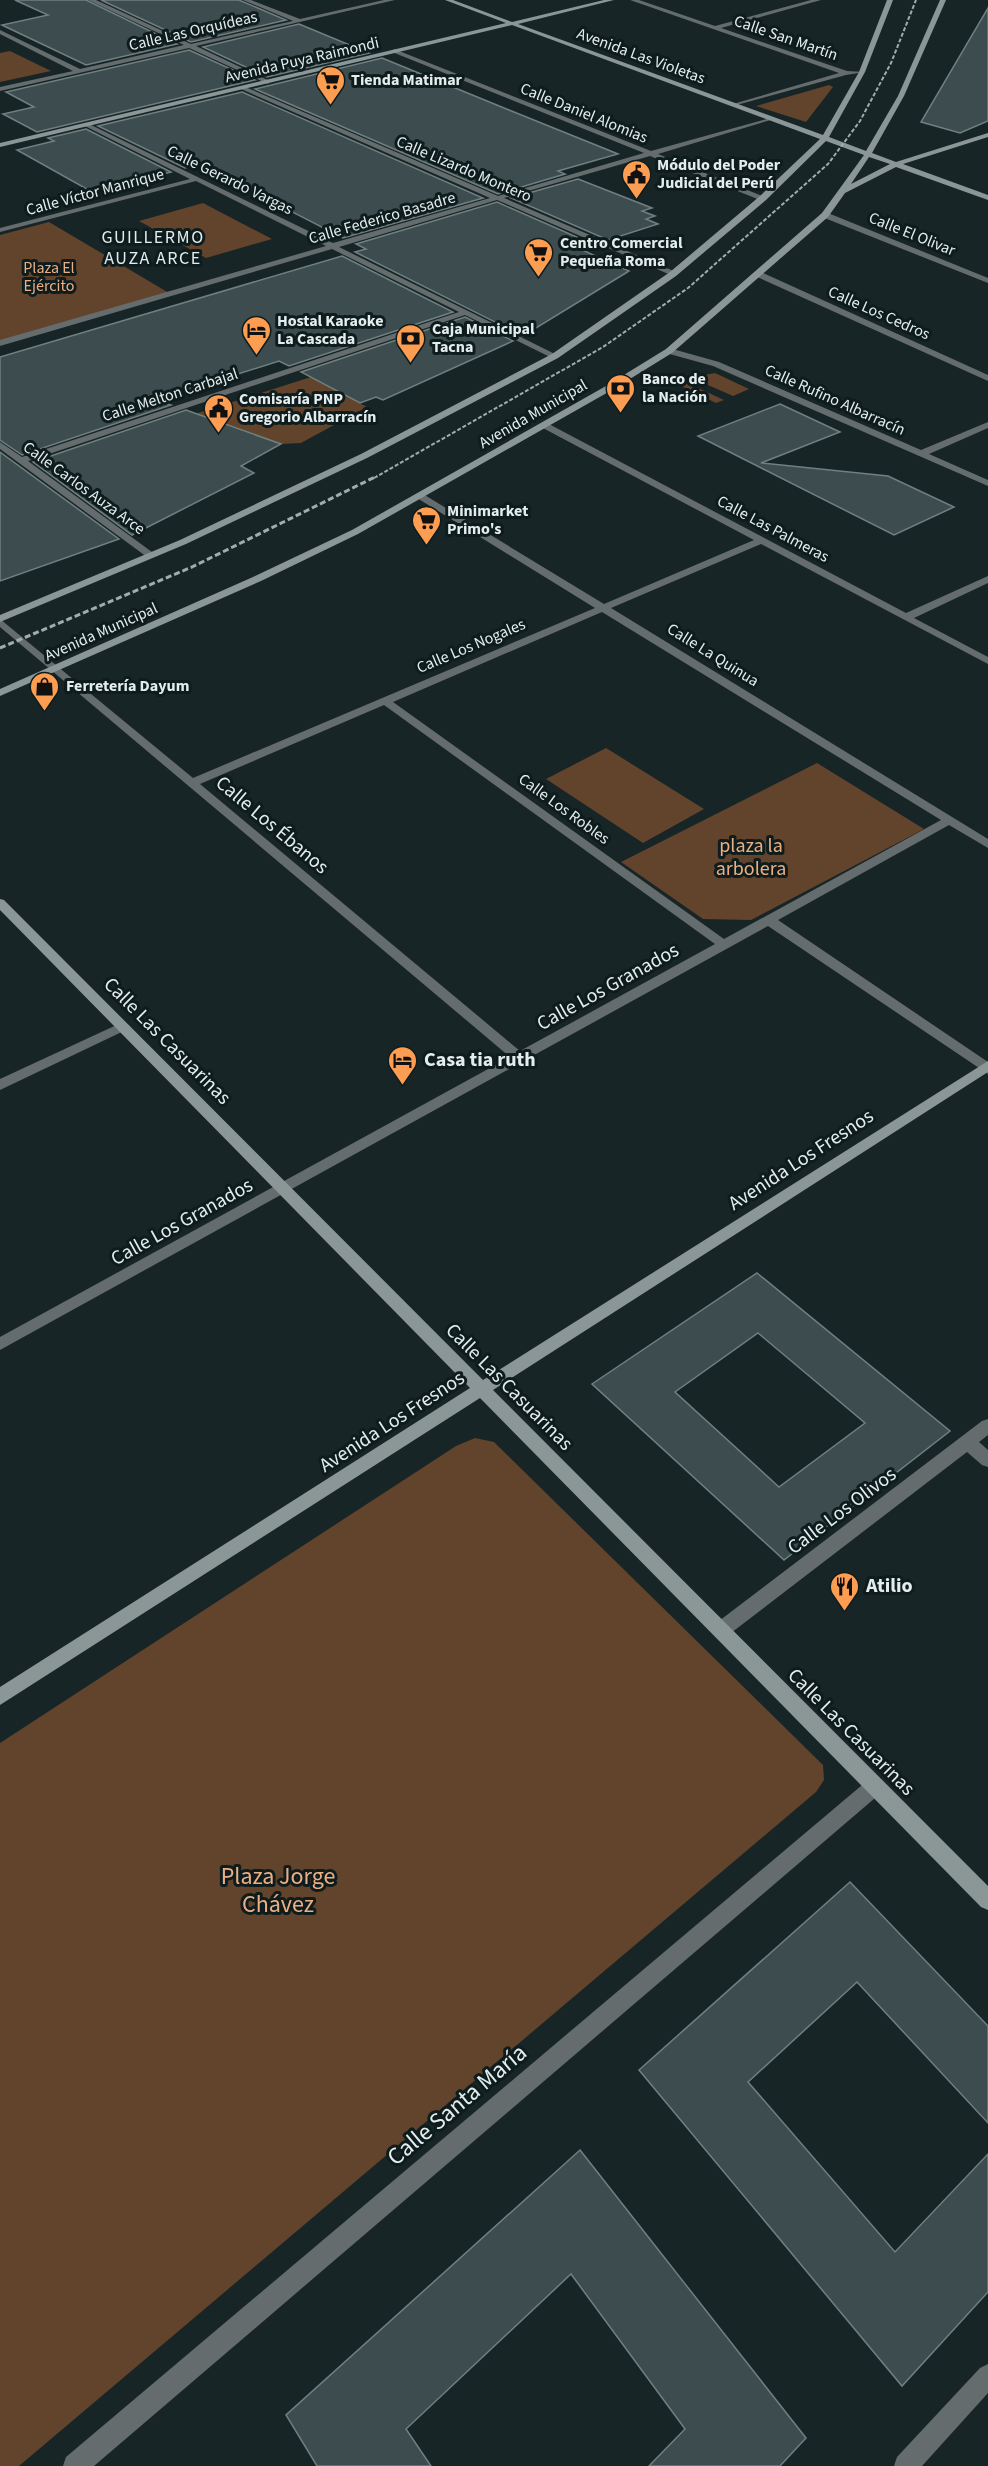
<svg xmlns="http://www.w3.org/2000/svg" width="988" height="2466" viewBox="0 0 988 2466" font-family="'Source Sans 3',sans-serif">
<style>
.green{fill:#62432c}
.building{fill:#3d4c4e;stroke:#708081;stroke-width:1.5;fill-rule:evenodd}
.lines{fill:none;stroke-linecap:round;stroke-linejoin:round}
.street{fill:#656c6d;fill-rule:evenodd}
.secondary{fill:#8b9697;fill-rule:evenodd}
.rail-far1{stroke:#a2acae;stroke-width:2;stroke-dasharray:4 2;stroke-linecap:butt}
.rail{stroke:#a2acae;stroke-width:3;stroke-dasharray:6 3;stroke-linecap:butt}
.labels{text-anchor:middle;dominant-baseline:central;stroke-width:6;stroke-linejoin:round;paint-order:stroke}
.far-street-label{font-size:16px;fill:#e4edee;stroke:#0e1c1d}
.far-poi-label{font-size:16px;font-weight:bold;fill:#e4edee;stroke:#0e1c1d;text-anchor:start}
.far-park-label{font-size:16px;fill:#ecaf83;stroke:#0e1c1d}
.far-neighbourhood-label{font-size:18px;letter-spacing:1.5px;fill:#e4edee;stroke:#0e1c1d}
.street-label{font-size:20px;fill:#e4edee;stroke:#0e1c1d}
.park-label{font-size:20px;fill:#ecaf83;stroke:#0e1c1d}
.poi-label{font-size:20px;font-weight:bold;fill:#e4edee;stroke:#0e1c1d;text-anchor:start}
.near-park-label{font-size:24px;fill:#ecaf83;stroke:#0e1c1d}
.near-street-label{font-size:24px;fill:#e4edee;stroke:#0e1c1d}
</style>
<rect width="100%" height="100%" fill="#172527"/>
<g class="green">
<polygon points="10,51 51,71 0,82 0,53"/>
<polygon points="829,85 833,87 806,122 756,106"/>
<polygon points="203,203 272,239 206,258 139,221"/>
<polygon points="49,222 169,293 0,341 0,235"/>
<polygon points="715,373 749,389 733,396 708,385 704,380 705,375"/>
<polygon points="311,377 367,407 301,443 281,444 195,414"/>
<polygon points="691,377 698,388 724,400 716,403 675,383"/>
<polygon points="606,748 704,809 643,843 546,779"/>
<polygon points="817,763 924,829 751,920 703,919 621,862"/>
<polygon points="475,1438 494,1442 823,1765 824,1780 816,1792 19,2466 0,2466 0,1743 456,1446"/>
</g>
<g class="building">
<polygon points="15,0 86,0 177,44 86,65 2,25 48,15"/>
<polygon points="101,0 239,0 286,20 191,42"/>
<polygon points="988,8 988,121 960,133 921,122"/>
<polygon points="299,24 369,53 267,77 203,47"/>
<polygon points="189,50 255,80 37,132 3,114 34,107 6,92"/>
<polygon points="382,58 509,110 618,154 558,171 565,174 498,194 255,89"/>
<polygon points="242,92 483,198 343,238 199,164 185,168 98,126"/>
<polygon points="86,129 171,172 92,192 17,150 54,141 48,138"/>
<polygon points="578,179 652,208 642,211 655,216 646,219 658,224 608,240 511,198"/>
<polygon points="497,202 595,245 580,249 629,271 523,336 355,252 366,249 356,244"/>
<polygon points="342,256 453,312 289,366 279,361 156,400 171,405 22,455 0,440 0,357"/>
<polygon points="465,317 513,341 383,400 376,397 360,403 301,372"/>
<polygon points="780,404 840,432 761,463 888,476 954,507 894,535 698,436"/>
<polygon points="186,410 281,444 241,466 254,473 132,535 33,462"/>
<polygon points="0,452 119,539 0,581"/>
<path d="M757,1273L950,1431L784,1560L592,1384ZM758,1333L865,1423L779,1487L675,1392Z"/>
<polygon points="850,1882 988,2026 988,2123 857,1982 748,2082 895,2252 988,2154 988,2292 902,2386 639,2070"/>
<polygon points="580,2150 806,2438 780,2466 649,2466 685,2429 571,2274 406,2429 431,2466 317,2466 286,2415"/>
</g>
<g class="lines">
<g class="street">
<polygon points="88,0 96,0 191,44 293,21 243,0 251,0 300,19 384,0 395,0 196,46 270,81 268,84 189,48 0,91 0,87 73,71 0,34 0,30 80,69 184,45"/>
<polygon points="630,0 639,0 715,26 811,0 821,0 721,28 847,71 865,72 846,75 733,106 733,104 839,73"/>
<polygon points="394,49 651,151 774,117 774,119 658,154 767,198 760,200 650,156 504,198 676,272 677,274 673,276 497,200 339,247 559,356 552,358 465,315 28,461 156,555 147,557 0,449 0,442 22,457 459,312 332,249 0,346 0,340 326,246 196,181 0,232 0,228 190,179 85,126 87,123 333,243 490,198 241,89 243,86 498,196 644,153 392,52"/>
<polygon points="822,213 828,213 988,278 988,283 822,217"/>
<polygon points="755,272 761,272 988,375 988,381 755,276"/>
<polygon points="669,348 719,362 921,450 988,422 988,428 929,454 988,480 988,486 713,366 666,353 666,349"/>
<path d="M541,423H547L906,613L988,576V583L914,618L988,657V664L761,544L611,608L988,839V848L949,825L778,920L988,1062V1074L768,926L0,1350V1337L510,1057L0,627V619L193,778L595,608L417,498V494H423L604,604L754,540L541,427ZM602,612L941,820L724,939L393,702ZM384,705L715,944L520,1051L200,784Z"/>
<polygon points="123,1022 130,1026 128,1029 0,1090 0,1079"/>
<polygon points="988,1419 988,1435 979,1442 988,1450 988,1467 982,1465 967,1452 727,1636 721,1638 715,1636 712,1630 715,1624 982,1421"/>
<polygon points="875,1777 882,1780 885,1786 882,1792 94,2466 63,2466 66,2457 868,1780"/>
<polygon points="988,2364 988,2393 922,2466 894,2466 897,2457 980,2368"/>
</g>
<g class="secondary">
<path d="M445,0H453L512,22L604,0H614L518,24L823,135L859,72L887,0H893L865,72L829,137L866,151L898,96L940,0H946L904,96L872,153L896,162L988,133V137L903,164L988,195V200L896,167L845,193L828,217L672,353L612,390L358,534L261,581L0,696V689L253,577L352,530L606,386L666,349L822,213L864,155L826,141L766,200L676,276L558,358L367,458L186,544L0,622V615L180,540L361,454L552,354L670,272L760,196L820,139L512,25L0,147V143L506,23ZM869,157L890,164L851,184Z"/>
<polygon points="0,899 4,900 483,1380 988,1061 988,1072 493,1390 988,1886 988,1910 981,1907 480,1398 0,1705 0,1687 470,1388 0,910"/>
</g>
<polyline class="rail-far1" points="374,478 603,347 688,288 828,164 860,121 891,63 916,0"/>
<polyline class="rail" points="0,648 192,567 377,476"/>
</g>
<defs>
<symbol id="supermarket-pin" viewBox="-11 -11 22 30"><path d="M0 17L-7.5 6A9.5 9.5 0 1 1 7.5 6Z" fill="#fc9d52" stroke="#0e1c1d"/><path d="M-6-5.5h2.5l.6 2H6L4.5 2H-2.5L-4.4-4H-6ZM-1.5 3.2a1.3 1.3 0 1 0 .1 0ZM3 3.2a1.3 1.3 0 1 0 .1 0Z" fill="#111"/></symbol>
<symbol id="civic-pin" viewBox="-11 -11 22 30"><path d="M0 17L-7.5 6A9.5 9.5 0 1 1 7.5 6Z" fill="#fc9d52" stroke="#0e1c1d"/><path d="M-.6-6.5H3V-4.5H.6V-3L4-1V1h2V6H-6V1h2V-1L-.6-3ZM-1.2 2.5V6h2.4V2.5Z" fill="#111"/></symbol>
<symbol id="hotel-pin" viewBox="-11 -11 22 30"><path d="M0 17L-7.5 6A9.5 9.5 0 1 1 7.5 6Z" fill="#fc9d52" stroke="#0e1c1d"/><path d="M-6-4.5h1.5V1H6V5H4.5V3h-9V5H-6ZM-4 0a1.8 1.8 0 1 1 3.6 0ZM.5 0V-2.5h3Q6-2.5 6 0Z" fill="#111"/></symbol>
<symbol id="bank-pin" viewBox="-11 -11 22 30"><path d="M0 17L-7.5 6A9.5 9.5 0 1 1 7.5 6Z" fill="#fc9d52" stroke="#0e1c1d"/><path d="M-6-4H6V4H-6ZM0-2.3a2.3 2.3 0 1 0 0 4.6a2.3 2.3 0 1 0 0-4.6Z" fill="#111"/></symbol>
<symbol id="shop-pin" viewBox="-11 -11 22 30"><path d="M0 17L-7.5 6A9.5 9.5 0 1 1 7.5 6Z" fill="#fc9d52" stroke="#0e1c1d"/><path d="M-5-2.5h2.3a2.7 3.5 0 0 1 5.4 0H5L5.5 6h-11ZM-1.5-2.5h3a1.5 2.3 0 0 0-3 0Z" fill="#111"/></symbol>
<symbol id="restaurant-pin" viewBox="-11 -11 22 30"><path d="M0 17L-7.5 6A9.5 9.5 0 1 1 7.5 6Z" fill="#fc9d52" stroke="#0e1c1d"/><path d="M-5-6h1v4h1v-4h1v4h1v-4h1v5L-1.5 .5V6h-2V.5L-5-1ZM5-6V6H3V1.5H1.5Q1.5-4 5-6Z" fill="#111"/></symbol>
</defs>
<g fill-rule="evenodd">
<use href="#supermarket-pin" x="314" y="64" width="33" height="45"/>
<use href="#civic-pin" x="620" y="158" width="33" height="45"/>
<use href="#supermarket-pin" x="522" y="236" width="33" height="45"/>
<use href="#hotel-pin" x="240" y="314" width="33" height="45"/>
<use href="#bank-pin" x="394" y="322" width="33" height="45"/>
<use href="#bank-pin" x="604" y="372" width="33" height="45"/>
<use href="#civic-pin" x="202" y="392" width="33" height="45"/>
<use href="#supermarket-pin" x="410" y="504" width="33" height="45"/>
<use href="#shop-pin" x="28" y="670" width="33" height="45"/>
<use href="#hotel-pin" x="386" y="1044" width="33" height="45"/>
<use href="#restaurant-pin" x="828" y="1570" width="33" height="45"/>
</g>
<g class="labels">
<g class="far-street-label">
<text transform="translate(193 31) rotate(-13)">Calle Las Orquídeas</text>
<text transform="translate(786 38) rotate(19)">Calle San Martín</text>
<text transform="translate(641 56) rotate(20)">Avenida Las Violetas</text>
<text transform="translate(302 60) rotate(-13)">Avenida Puya Raimondi</text>
<text transform="translate(584 113) rotate(22)">Calle Daniel Alomias</text>
<text transform="translate(464 169) rotate(23)">Calle Lizardo Montero</text>
<text transform="translate(230 180) rotate(26)">Calle Gerardo Vargas</text>
<text transform="translate(95 192) rotate(-15)">Calle Víctor Manrique</text>
<text transform="translate(382 218) rotate(-16)">Calle Federico Basadre</text>
<text transform="translate(912 234) rotate(22)">Calle El Olivar</text>
<text transform="translate(879 313) rotate(24)">Calle Los Cedros</text>
<text transform="translate(170 395) rotate(-18)">Calle Melton Carbajal</text>
<text transform="translate(835 400) rotate(24)">Calle Rufino Albarracín</text>
<text transform="translate(533 414) rotate(-30)">Avenida Municipal</text>
<text transform="translate(84 488) rotate(36)">Calle Carlos Auza Arce</text>
<text transform="translate(773 529) rotate(28)">Calle Las Palmeras</text>
<text transform="translate(101 632) rotate(-24)">Avenida Municipal</text>
<text transform="translate(471 646) rotate(-23)">Calle Los Nogales</text>
<text transform="translate(713 655) rotate(32)">Calle La Quinua</text>
<text transform="translate(564 809) rotate(36)">Calle Los Robles</text>
</g>
<g class="far-poi-label">
<text x="351" y="80">Tienda Matimar</text>
<text x="657" y="165">Módulo del Poder<tspan x="657" dy="18">Judicial del Perú</tspan></text>
<text x="560" y="243">Centro Comercial<tspan x="560" dy="18">Pequeña Roma</tspan></text>
<text x="277" y="321">Hostal Karaoke<tspan x="277" dy="18">La Cascada</tspan></text>
<text x="432" y="329">Caja Municipal<tspan x="432" dy="18">Tacna</tspan></text>
<text x="642" y="379">Banco de<tspan x="642" dy="18">la Nación</tspan></text>
<text x="239" y="399">Comisaría PNP<tspan x="239" dy="18">Gregorio Albarracín</tspan></text>
<text x="447" y="511">Minimarket<tspan x="447" dy="18">Primo's</tspan></text>
<text x="66" y="686">Ferretería Dayum</text>
</g>
<g class="far-park-label">
<text x="49" y="268">Plaza El<tspan x="49" dy="18">Ejército</tspan></text>
</g>
<g class="far-neighbourhood-label">
<text x="153" y="237">GUILLERMO<tspan x="153" dy="21">AUZA ARCE</tspan></text>
</g>
<g class="street-label">
<text transform="translate(272 825) rotate(40)">Calle Los Ébanos</text>
<text transform="translate(608 987) rotate(-29)">Calle Los Granados</text>
<text transform="translate(167 1041) rotate(45)">Calle Las Casuarinas</text>
<text transform="translate(801 1160) rotate(-33)">Avenida Los Fresnos</text>
<text transform="translate(182 1222) rotate(-29)">Calle Los Granados</text>
<text transform="translate(509 1387) rotate(45)">Calle Las Casuarinas</text>
<text transform="translate(392 1422) rotate(-33)">Avenida Los Fresnos</text>
<text transform="translate(842 1511) rotate(-37)">Calle Los Olivos</text>
<text transform="translate(851 1732) rotate(45)">Calle Las Casuarinas</text>
</g>
<g class="park-label">
<text x="751" y="846">plaza la<tspan x="751" dy="23">arbolera</tspan></text>
</g>
<g class="poi-label">
<text x="424" y="1060">Casa tia ruth</text>
<text x="866" y="1586">Atilio</text>
</g>
<g class="near-park-label">
<text x="278" y="1876">Plaza Jorge<tspan x="278" dy="28">Chávez</tspan></text>
</g>
<g class="near-street-label">
<text transform="translate(457 2105) rotate(-40)">Calle Santa María</text>
</g>
</g>
</svg>
